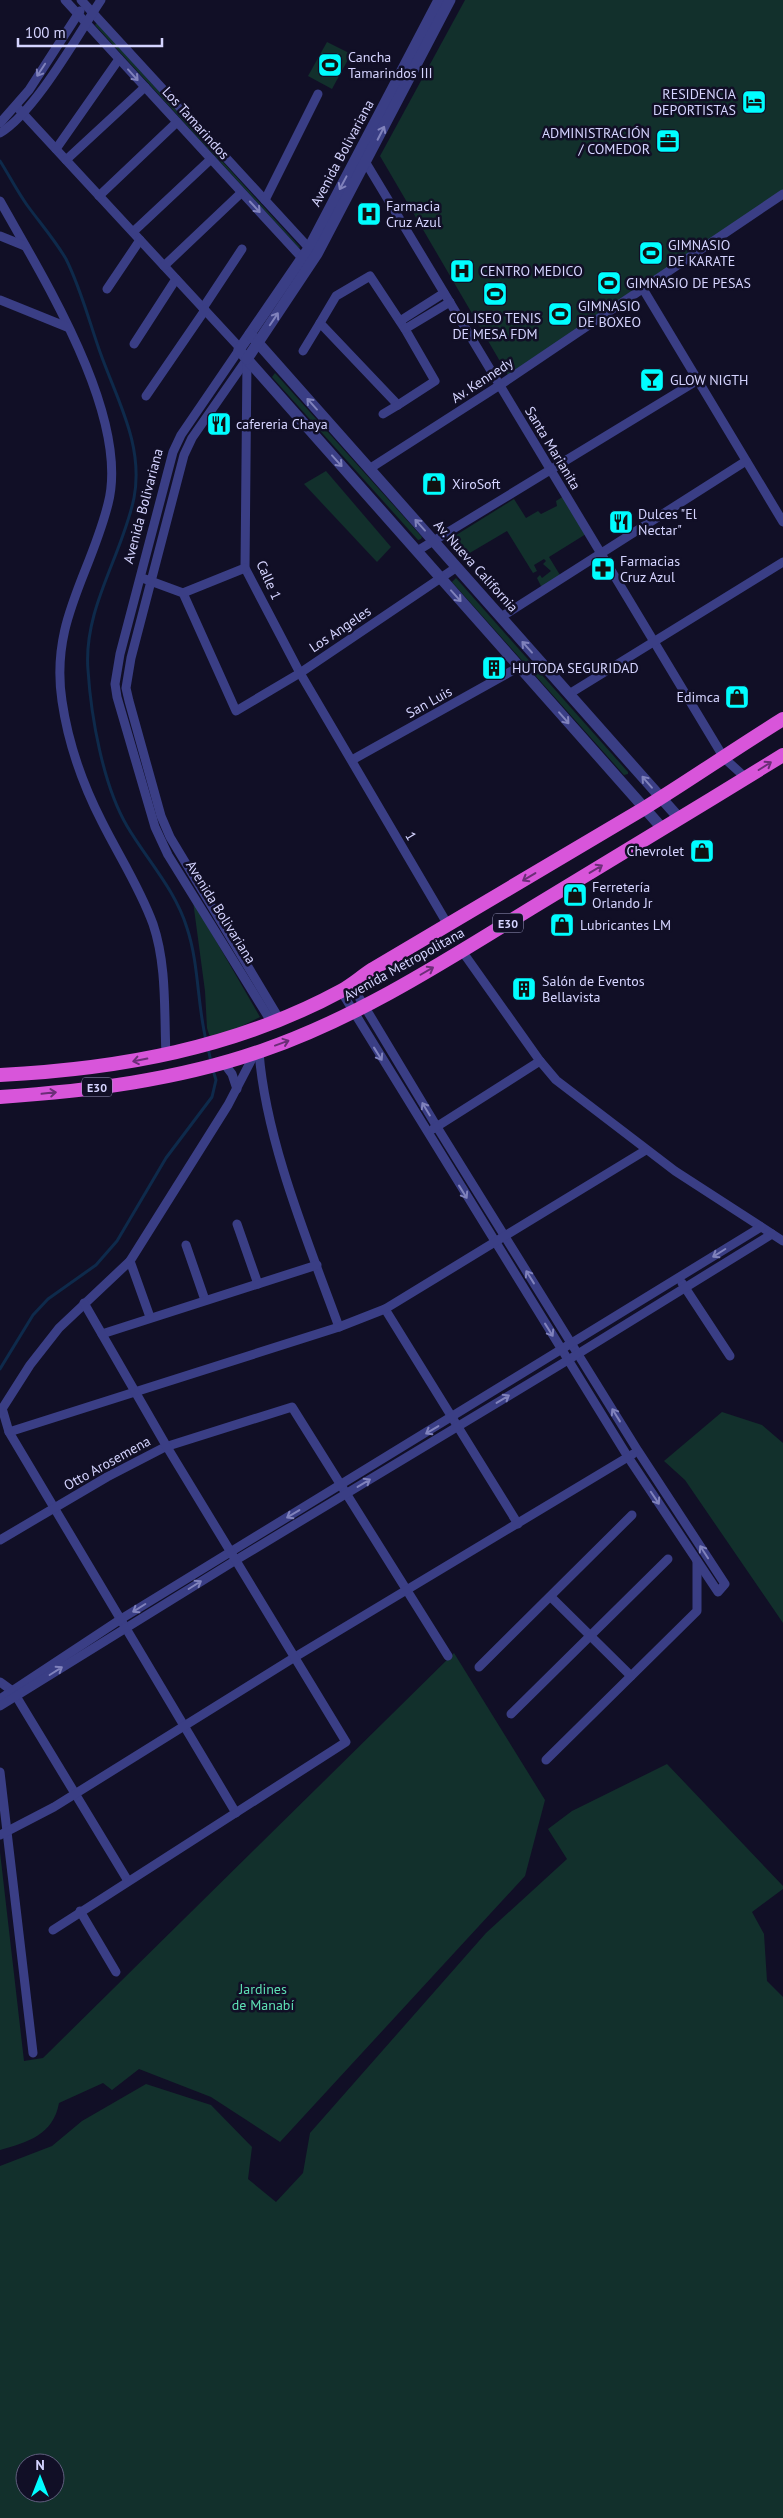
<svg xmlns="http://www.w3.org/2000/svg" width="783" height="2518" viewBox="0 0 783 2518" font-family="'PT Sans',sans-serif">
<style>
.green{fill:#12302c;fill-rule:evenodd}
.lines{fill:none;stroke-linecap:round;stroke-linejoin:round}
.stream{stroke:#0e2a4b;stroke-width:3}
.minor{stroke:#3a3e85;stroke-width:9}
.tertiary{stroke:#3a3e85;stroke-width:11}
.trunk{stroke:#d855da;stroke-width:14}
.oneway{stroke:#8082bc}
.oneway2{stroke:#6b2e77}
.labels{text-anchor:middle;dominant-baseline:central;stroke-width:5;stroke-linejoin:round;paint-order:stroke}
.shield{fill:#110f26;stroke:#9a99be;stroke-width:1}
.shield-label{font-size:12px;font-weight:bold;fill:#d5d4ff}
.poi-label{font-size:14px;fill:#d5d4ff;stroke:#110f26;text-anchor:start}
.street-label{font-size:14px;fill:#d5d4ff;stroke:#110f26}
.park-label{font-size:14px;fill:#5ee0b4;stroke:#110f26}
</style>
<rect width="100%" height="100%" fill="#110f26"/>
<g class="green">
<polygon points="465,0 783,0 783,191 508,375 380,156"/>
<polygon points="97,23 300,247 299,248 95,25"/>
<polygon points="327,42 351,54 332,89 308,76"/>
<polygon points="275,373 422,537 421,539 418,540 272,377"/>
<polygon points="326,471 391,547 377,562 304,484"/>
<polygon points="564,496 586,534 549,557 560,575 542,588 537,578 540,575 542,578 551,571 543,564 546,561 544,559 534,565 537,571 533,573 507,531 468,554 453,537 514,499 526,518 538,511 541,514 557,506 556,501"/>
<polygon points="456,578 628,772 628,774 624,775 452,582"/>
<polygon points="193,901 260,1017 232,1031 210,1037 207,1028 205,991"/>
<polygon points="722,1412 762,1425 783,1443 783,1623 685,1480 664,1461"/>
<path d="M454,1653L545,1800L525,1876L280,2142L211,2097L139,2069L112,2090L103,2083L59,2103C53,2135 28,2142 0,2150V1852L24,2061L43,2058Z"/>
<path d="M667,1764L783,1886V1889L752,1912L764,1934L767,1981L783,1997V2518H0V2166L52,2146L82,2121L146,2084L211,2105L252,2147L248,2179L276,2202L303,2173L310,2133L486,1933L567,1859L548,1829L572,1811ZM25,2463H55V2493H25Z"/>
</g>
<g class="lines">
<g class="stream">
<path d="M0,161C9,175 17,191 27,205C40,223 55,240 66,259C81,289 89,321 100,352C117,400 144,445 134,498C122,556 83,609 88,670C91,717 103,785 127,826C147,860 175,889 187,928C199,964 197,1003 206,1040"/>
<polyline points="208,1048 211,1062"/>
<polyline points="0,1369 33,1315 48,1299 96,1265 117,1241 166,1158 212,1097 216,1080 213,1070"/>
</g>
<g class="minor">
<polyline points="65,0 302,258 306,257"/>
<polyline points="81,0 309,248 309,253"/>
<polyline points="16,106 240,348"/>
<polyline points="0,123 29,90 80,11"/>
<path d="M0,133C35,112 77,36 101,0"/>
<polyline points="56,149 119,59"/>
<polyline points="363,158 724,758 746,778"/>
<polyline points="66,160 145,87"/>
<polyline points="99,196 177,122"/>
<polyline points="265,200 318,94"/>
<path d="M0,201C42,276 131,417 108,504C90,576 50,622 62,701C68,742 83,785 102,822C119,856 140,888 153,924C167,965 164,1012 166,1055"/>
<polyline points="133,232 211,159"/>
<polyline points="0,236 25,246"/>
<polyline points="164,266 241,193"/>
<polygon points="370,276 405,329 435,381 398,405 320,323 336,296"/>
<polyline points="107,289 140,240"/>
<polyline points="643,289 783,522"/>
<polyline points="0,300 67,327"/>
<polyline points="203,308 242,249"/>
<polyline points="400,321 444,293"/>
<polyline points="405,329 450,302"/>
<polyline points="134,344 176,279"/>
<polyline points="239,350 181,435 173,452 120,654 115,684 117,697 155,827 168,855 272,1023"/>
<polyline points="303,351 320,323"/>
<polyline points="247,359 192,438 184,455 131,658 126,688 129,701 161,816 170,837 280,1020"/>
<polyline points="247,359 245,568 300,673 448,925"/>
<polyline points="146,396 205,310"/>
<polyline points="383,414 398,405"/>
<polyline points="369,469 500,385 783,194"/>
<polyline points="417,551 698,380"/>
<polyline points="145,579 183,593 236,711 300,673 457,567"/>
<polyline points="183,593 245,568"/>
<polyline points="501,617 746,461"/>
<polyline points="569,694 783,562"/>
<polyline points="352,760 519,667"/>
<polyline points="462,951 540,1061 556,1080 675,1171 783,1241"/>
<polyline points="341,991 628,1457 718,1592 725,1584 638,1451 437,1127 351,984"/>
<path d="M259,1052C266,1142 308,1242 339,1327"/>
<polyline points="223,1062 232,1074 237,1089"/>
<polyline points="433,1129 540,1061"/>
<polyline points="237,1224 258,1284"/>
<polyline points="186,1245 205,1300"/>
<polyline points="130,1261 150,1317"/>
<polyline points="682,1283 730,1356"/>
<polyline points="385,1309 518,1524"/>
<polyline points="102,1334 317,1265"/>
<polyline points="2,1408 9,1432 236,1813"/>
<polyline points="0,1412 30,1365 59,1328 130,1261 228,1105 255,1053"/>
<polyline points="9,1432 339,1327 385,1309 646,1150"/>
<polyline points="0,1540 107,1477 165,1447 292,1407 448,1656"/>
<polyline points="551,1597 631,1676"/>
<polyline points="479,1667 632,1515"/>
<polyline points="0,1682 11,1690 16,1696 128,1881"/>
<polyline points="0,1699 121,1619 761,1227"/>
<polyline points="0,1706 236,1560 568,1360 772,1234"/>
<polyline points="511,1714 668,1559"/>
<polyline points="546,1760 697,1611 697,1561"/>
<polyline points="0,1772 33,2053"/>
<polyline points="0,1835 54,1807 295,1657 633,1454"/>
<polyline points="80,1911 116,1972"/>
<polyline points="53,1930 346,1742 167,1447 84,1303"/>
</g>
<g class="tertiary">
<polyline points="439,0 309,248 239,350 662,828"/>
<polyline points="250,334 679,818"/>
<polyline points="247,359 317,254 450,0"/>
</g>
<g class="trunk">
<path d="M0,1075C119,1069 236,1048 341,991C352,985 362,976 373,969C463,916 553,863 643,809C690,780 736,748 783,719"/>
<path d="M0,1097C88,1091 178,1080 261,1051C357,1018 444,962 530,909C614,858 699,807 783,755"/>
</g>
</g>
<defs><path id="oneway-shaft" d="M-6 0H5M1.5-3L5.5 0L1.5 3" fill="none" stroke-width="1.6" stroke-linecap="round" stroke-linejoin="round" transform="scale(1.25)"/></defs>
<g class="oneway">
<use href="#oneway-shaft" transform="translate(41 70) rotate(123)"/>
<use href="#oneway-shaft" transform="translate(133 75) rotate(48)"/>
<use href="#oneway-shaft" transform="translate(381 133) rotate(-63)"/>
<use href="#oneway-shaft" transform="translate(343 183) rotate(118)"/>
<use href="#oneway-shaft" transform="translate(255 207) rotate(47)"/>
<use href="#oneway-shaft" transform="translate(274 319) rotate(-56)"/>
<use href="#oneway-shaft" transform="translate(312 404) rotate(-132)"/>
<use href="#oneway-shaft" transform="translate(337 461) rotate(48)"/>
<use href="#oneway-shaft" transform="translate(420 525) rotate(-132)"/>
<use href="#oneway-shaft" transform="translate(456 596) rotate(48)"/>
<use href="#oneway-shaft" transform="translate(527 647) rotate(-132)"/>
<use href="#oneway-shaft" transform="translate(564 718) rotate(49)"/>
<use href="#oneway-shaft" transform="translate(647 782) rotate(-131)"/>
<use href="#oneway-shaft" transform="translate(378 1054) rotate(58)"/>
<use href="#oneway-shaft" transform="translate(426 1109) rotate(-121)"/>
<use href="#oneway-shaft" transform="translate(463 1192) rotate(58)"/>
<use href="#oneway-shaft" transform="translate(719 1253) rotate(148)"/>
<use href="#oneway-shaft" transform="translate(530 1277) rotate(-122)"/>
<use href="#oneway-shaft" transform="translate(549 1330) rotate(58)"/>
<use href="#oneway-shaft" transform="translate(503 1399) rotate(-31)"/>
<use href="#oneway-shaft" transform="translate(616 1415) rotate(-122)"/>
<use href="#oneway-shaft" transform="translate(432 1430) rotate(149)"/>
<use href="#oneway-shaft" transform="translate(364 1483) rotate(-31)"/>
<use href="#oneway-shaft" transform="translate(655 1498) rotate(56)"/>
<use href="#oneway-shaft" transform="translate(293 1514) rotate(149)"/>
<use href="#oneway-shaft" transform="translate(704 1552) rotate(-123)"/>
<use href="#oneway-shaft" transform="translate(195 1585) rotate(-32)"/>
<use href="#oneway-shaft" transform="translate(139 1608) rotate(148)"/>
<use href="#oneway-shaft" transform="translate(56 1671) rotate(-32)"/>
</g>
<g class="oneway2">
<use href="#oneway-shaft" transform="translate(765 766) rotate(-32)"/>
<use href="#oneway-shaft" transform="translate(596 869) rotate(-31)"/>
<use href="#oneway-shaft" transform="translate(529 877) rotate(149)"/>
<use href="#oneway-shaft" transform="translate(427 971) rotate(-30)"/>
<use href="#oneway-shaft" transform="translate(282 1043) rotate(-20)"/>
<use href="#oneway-shaft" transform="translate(140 1060) rotate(169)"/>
<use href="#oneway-shaft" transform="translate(49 1093) rotate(-6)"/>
</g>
<defs>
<symbol id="stadium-square" viewBox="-11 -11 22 22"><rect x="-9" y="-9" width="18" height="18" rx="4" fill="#00fdff" stroke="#110f26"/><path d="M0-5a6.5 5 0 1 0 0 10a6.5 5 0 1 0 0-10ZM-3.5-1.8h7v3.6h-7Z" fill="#111"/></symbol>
<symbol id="hotel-square" viewBox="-11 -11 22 22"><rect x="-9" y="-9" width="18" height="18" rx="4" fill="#00fdff" stroke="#110f26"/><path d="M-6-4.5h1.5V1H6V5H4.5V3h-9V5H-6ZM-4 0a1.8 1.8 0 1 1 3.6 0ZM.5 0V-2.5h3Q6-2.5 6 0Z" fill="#111"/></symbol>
<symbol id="office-square" viewBox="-11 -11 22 22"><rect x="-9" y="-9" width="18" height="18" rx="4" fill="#00fdff" stroke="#110f26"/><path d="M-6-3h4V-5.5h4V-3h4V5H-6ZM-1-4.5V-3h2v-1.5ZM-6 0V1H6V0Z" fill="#111"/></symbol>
<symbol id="hospital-square" viewBox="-11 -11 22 22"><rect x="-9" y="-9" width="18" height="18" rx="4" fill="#00fdff" stroke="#110f26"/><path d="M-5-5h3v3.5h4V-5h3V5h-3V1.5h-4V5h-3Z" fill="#111"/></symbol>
<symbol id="bar-square" viewBox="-11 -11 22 22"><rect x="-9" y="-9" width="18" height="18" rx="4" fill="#00fdff" stroke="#110f26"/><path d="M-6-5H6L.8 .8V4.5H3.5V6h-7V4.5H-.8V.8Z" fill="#111"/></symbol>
<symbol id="restaurant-square" viewBox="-11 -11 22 22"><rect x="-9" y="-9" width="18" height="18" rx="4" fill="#00fdff" stroke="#110f26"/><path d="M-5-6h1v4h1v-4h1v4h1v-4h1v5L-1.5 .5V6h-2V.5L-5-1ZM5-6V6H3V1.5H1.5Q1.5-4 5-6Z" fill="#111"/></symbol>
<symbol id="shop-square" viewBox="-11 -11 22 22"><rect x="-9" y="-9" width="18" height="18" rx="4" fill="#00fdff" stroke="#110f26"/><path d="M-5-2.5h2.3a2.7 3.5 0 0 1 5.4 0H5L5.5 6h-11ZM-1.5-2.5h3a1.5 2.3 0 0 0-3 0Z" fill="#111"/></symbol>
<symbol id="pharmacy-square" viewBox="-11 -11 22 22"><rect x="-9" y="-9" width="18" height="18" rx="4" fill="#00fdff" stroke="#110f26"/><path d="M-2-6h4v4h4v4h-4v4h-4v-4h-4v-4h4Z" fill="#111"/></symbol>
<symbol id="building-square" viewBox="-11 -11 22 22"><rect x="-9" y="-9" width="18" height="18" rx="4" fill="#00fdff" stroke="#110f26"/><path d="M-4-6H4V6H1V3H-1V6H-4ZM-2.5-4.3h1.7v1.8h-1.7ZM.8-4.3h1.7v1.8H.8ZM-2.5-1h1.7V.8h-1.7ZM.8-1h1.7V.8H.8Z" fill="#111"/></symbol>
</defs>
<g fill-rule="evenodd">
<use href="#stadium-square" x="316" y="51" width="28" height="28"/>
<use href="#hotel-square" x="740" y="88" width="28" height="28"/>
<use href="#office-square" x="654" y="127" width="28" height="28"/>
<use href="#hospital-square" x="355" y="200" width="28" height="28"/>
<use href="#stadium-square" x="637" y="239" width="28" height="28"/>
<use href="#hospital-square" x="448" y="257" width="28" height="28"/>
<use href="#stadium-square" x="595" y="269" width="28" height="28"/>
<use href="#stadium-square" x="481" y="280" width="28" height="28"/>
<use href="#stadium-square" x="546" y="300" width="28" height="28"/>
<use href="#bar-square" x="638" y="366" width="28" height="28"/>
<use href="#restaurant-square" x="205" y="410" width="28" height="28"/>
<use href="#shop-square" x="420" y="470" width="28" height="28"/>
<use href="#restaurant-square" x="607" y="508" width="28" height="28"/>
<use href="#pharmacy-square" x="589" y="555" width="28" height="28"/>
<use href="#building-square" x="480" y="654" width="28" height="28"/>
<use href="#shop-square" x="723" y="683" width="28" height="28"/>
<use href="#shop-square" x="688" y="837" width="28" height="28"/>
<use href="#shop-square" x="561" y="881" width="28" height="28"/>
<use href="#shop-square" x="548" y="911" width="28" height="28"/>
<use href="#building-square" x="510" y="975" width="28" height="28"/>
</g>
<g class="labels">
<g class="shield">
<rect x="493" y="913.5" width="30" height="19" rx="4"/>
<rect x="82" y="1077.5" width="30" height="19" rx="4"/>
</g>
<g class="shield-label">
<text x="508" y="923">E30</text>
<text x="97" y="1087">E30</text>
</g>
<g class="poi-label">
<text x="348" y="57">Cancha<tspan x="348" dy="16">Tamarindos III</tspan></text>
<text x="736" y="94" text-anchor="end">RESIDENCIA<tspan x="736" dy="16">DEPORTISTAS</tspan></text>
<text x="650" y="133" text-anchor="end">ADMINISTRACIÓN<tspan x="650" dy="16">/ COMEDOR</tspan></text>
<text x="386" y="206">Farmacia<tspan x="386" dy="16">Cruz Azul</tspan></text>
<text x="668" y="245">GIMNASIO<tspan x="668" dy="16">DE KARATE</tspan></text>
<text x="480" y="271">CENTRO MEDICO</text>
<text x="626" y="283">GIMNASIO DE PESAS</text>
<text x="578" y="306">GIMNASIO<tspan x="578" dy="16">DE BOXEO</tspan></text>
<text x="495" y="318" text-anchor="middle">COLISEO TENIS<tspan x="495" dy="16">DE MESA FDM</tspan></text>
<text x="670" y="380">GLOW NIGTH</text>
<text x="236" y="424">cafereria Chaya</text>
<text x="452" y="484">XiroSoft</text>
<text x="638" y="514">Dulces "El<tspan x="638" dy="16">Nectar"</tspan></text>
<text x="620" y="561">Farmacias<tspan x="620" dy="16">Cruz Azul</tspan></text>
<text x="512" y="668">HUTODA SEGURIDAD</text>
<text x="720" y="697" text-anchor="end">Edimca</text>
<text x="684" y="851" text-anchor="end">Chevrolet</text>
<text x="592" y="887">Ferretería<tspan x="592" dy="16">Orlando Jr</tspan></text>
<text x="580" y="925">Lubricantes LM</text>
<text x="542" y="981">Salón de Eventos<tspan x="542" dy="16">Bellavista</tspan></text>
</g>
<g class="street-label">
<text transform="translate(196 123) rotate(48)">Los Tamarindos</text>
<text transform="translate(342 153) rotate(-62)">Avenida Bolivariana</text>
<text transform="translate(482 380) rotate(-33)">Av. Kennedy</text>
<text transform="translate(553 448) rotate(59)">Santa Marianita</text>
<text transform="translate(143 506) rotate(-75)">Avenida Bolivariana</text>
<text transform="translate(476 566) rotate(48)">Av. Nueva California</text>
<text transform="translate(269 580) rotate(66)">Calle 1</text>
<text transform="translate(340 629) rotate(-34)">Los Angeles</text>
<text transform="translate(429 702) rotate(-29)">San Luis</text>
<text transform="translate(411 836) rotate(60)">1</text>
<text transform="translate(221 912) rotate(58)">Avenida Bolivariana</text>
<text transform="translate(404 964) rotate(-29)">Avenida Metropolitana</text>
<text transform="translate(107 1463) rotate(-29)">Otto Arosemena</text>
</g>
<g class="park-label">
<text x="263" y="1989">Jardines<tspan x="263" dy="16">de Manabí</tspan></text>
</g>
</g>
<g transform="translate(40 2478)"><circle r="24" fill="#110f26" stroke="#5f5e7d"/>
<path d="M0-4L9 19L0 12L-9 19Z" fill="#00fdff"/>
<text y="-8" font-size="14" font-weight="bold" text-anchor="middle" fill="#d5d4ff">N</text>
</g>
<path d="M18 38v8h144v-8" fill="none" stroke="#d5d4ff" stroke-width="2.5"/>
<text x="25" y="38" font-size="15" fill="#d5d4ff" stroke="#110f26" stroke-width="4" paint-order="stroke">100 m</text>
</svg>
